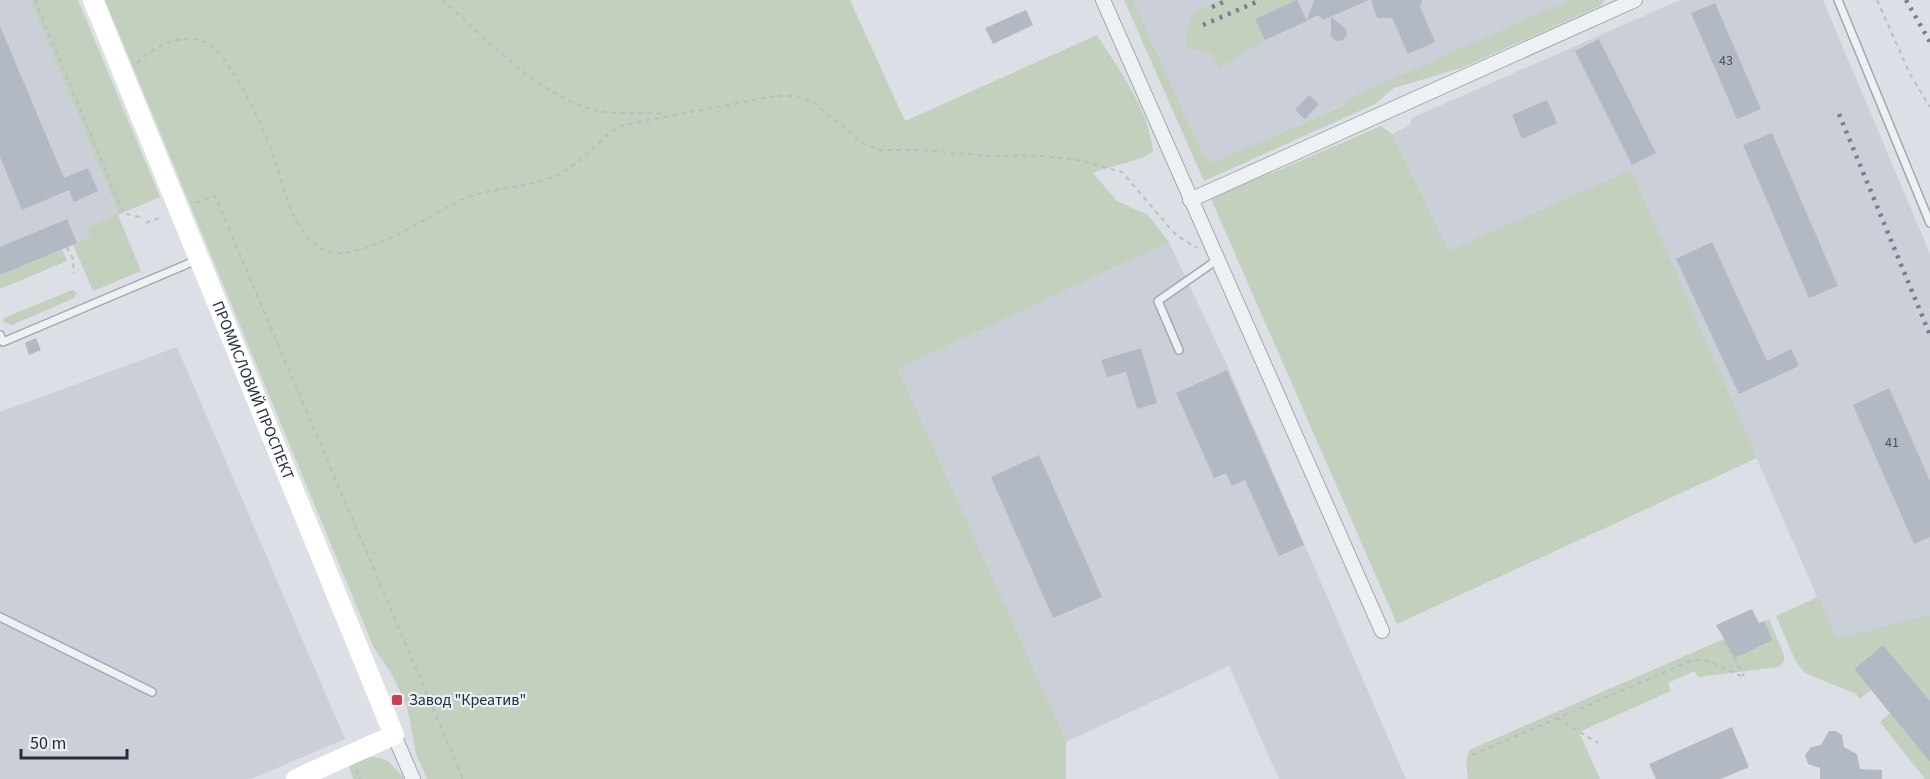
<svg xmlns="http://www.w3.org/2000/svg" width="1930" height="779" viewBox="0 0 1930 779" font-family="'Source Sans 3',sans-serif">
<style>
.built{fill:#cacfd8}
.green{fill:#c2d0bd}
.building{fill:#b3b9c3}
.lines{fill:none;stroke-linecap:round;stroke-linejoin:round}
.lane-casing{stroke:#a2a7b0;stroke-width:10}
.street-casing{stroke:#a2a7b0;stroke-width:16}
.path{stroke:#babec4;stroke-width:2;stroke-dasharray:4.5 4.5;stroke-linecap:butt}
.lane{stroke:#eef1f4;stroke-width:7}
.street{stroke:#eef1f4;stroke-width:14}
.secondary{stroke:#fff;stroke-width:20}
.rail{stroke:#767f8f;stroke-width:4.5;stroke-dasharray:3 6;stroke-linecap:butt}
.poi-dot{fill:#cc4056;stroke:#ebeff4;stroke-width:2}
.labels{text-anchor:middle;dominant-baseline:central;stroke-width:4.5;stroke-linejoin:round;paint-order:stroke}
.number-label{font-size:14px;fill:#49515e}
.street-label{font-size:16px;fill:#262e3c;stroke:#ebeff4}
.poi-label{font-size:16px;fill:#262e3c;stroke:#ebeff4;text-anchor:start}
</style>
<rect width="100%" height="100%" fill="#dce0e6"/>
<g class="built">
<polygon points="0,0 30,0 118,215 86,228 90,238 0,275"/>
<polygon points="1133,0 1582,0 1213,162 1203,155"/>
<polygon points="1680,0 1823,0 1930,254 1930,309 1928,310 1930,311 1930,615 1836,640 1631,171 1449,252 1392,134 1410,125 1412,118"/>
<polygon points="1169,242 1226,363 1406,779 1279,779 1229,666 1066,742 898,369"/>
<polygon points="177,347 345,739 251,779 0,779 0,412"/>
</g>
<g class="green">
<polygon points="30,0 78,0 160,197 118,215 141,271 93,291 73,245 90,238 86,228 118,214"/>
<path d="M105,0H850L905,121L1097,35C1119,70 1149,109 1153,151C1144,161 1108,166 1093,173L1117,201L1148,215L1169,242L898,369L1066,741V779H427L416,754L407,706L391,673L374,648Z"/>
<polygon points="1124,0 1133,0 1203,155 1213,162 1344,105 1343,101 1570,0 1605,0 1600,6 1461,68 1394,88 1375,104 1204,181"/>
<polygon points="1219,0 1297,0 1256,18 1265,40 1219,68 1212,53 1187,48 1186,30 1194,13"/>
<polygon points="1381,126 1392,134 1449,251 1631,170 1757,458 1397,624 1211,199"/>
<polygon points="62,249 67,261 0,289 0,275"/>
<polygon points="72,290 77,293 74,298 12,325 3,322 4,318"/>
<polygon points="1818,597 1837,639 1930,615 1930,701 1883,645 1854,669 1871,690 1860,699 1856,694 1805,673 1795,660 1776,616"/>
<polygon points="1769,619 1784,655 1784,661 1779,667 1698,677 1695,671 1668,683 1671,691 1579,732 1600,779 1468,779 1466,764 1469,750 1726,638 1735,658 1773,640 1764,621"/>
<polygon points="1890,713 1930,762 1930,779 1925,779 1880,722"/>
<polygon points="373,757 387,760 405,779 353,779 349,765 360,758"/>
</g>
<g class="building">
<polygon points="1297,0 1307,21 1265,40 1255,19"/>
<polygon points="1314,0 1369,0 1323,20 1319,15 1307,20"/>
<polygon points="1371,0 1422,0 1420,7 1435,42 1408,54 1392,18 1377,18"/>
<polygon points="1715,3 1761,109 1737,119 1691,13"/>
<polygon points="1026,10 1033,25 993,44 985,28"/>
<polygon points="1331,17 1346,29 1347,35 1343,40 1336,41 1331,36"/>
<polygon points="0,26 64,178 88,168 98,191 74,202 69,190 22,210 0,157"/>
<polygon points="1599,39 1656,153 1632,165 1575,51"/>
<polygon points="1309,95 1319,104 1305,119 1295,110"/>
<polygon points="1547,100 1557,123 1522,139 1512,115"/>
<polygon points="1772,133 1838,286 1809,298 1743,145"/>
<polygon points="67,219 77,243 0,275 0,247"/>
<polygon points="1712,242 1767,361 1791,349 1799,366 1739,394 1676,259"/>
<polygon points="36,338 41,350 29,355 25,343"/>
<polygon points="1141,348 1157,403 1137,409 1126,372 1107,377 1101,360"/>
<polygon points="1227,370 1304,545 1279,556 1245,480 1232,486 1226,473 1214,478 1176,393"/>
<polygon points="1889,388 1930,481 1930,537 1914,544 1853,405"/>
<polygon points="1039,455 1102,597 1053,618 991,477"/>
<polygon points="1752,609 1759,623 1764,621 1773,640 1735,658 1716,625"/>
<polygon points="1883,645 1930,701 1930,762 1854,669"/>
<polygon points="1732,727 1749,767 1721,779 1656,779 1649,764"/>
<polygon points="1829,731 1836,731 1842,735 1844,747 1857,754 1860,769 1882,770 1882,779 1820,779 1820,768 1808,764 1805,755 1811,747 1821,745"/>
</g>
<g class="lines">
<defs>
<g id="lane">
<polyline points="1838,0 1930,223"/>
<polyline points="0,335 3,342 197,260"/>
<polyline points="1179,350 1158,301 1217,260"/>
<polyline points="0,617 152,692"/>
</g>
<g id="street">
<polyline points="1103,0 1382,631"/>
<polyline points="1190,200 1635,0"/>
<polyline points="394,735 413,779"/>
</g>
</defs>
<use href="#lane" class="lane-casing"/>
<use href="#street" class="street-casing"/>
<g class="path">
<polyline points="35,0 123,213 143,218"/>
<path d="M442,0C486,37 541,100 600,111C621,115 644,112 665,114"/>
<polyline points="1877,0 1910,74 1930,107"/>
<path d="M137,63C155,45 185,30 210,45C232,60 264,129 273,154C282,178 286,205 300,227C305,235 314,244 322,249C351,268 428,217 455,203C491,184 536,190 567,170C588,156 601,136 623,125L775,96H797L813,102L863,143L879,150H923L989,156L1032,155L1078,160L1122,172L1176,235L1197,248"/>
<polyline points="196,203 215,196 463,779"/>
<polyline points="146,223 162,217"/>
<polyline points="67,247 73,259 74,274"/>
<polyline points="1725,642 1744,676"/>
<polyline points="1557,718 1598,743"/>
<polyline points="1472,755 1693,660 1709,661 1741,676"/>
<polyline points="356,769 360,779"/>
</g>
<use href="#lane" class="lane"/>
<use href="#street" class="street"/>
<path class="secondary" id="s1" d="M93,0L394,735L296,779"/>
<g class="rail">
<polyline points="1906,0 1930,42"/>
<polyline points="1212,7 1228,0"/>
<polyline points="1203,25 1261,0"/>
<polyline points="1839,114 1930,335"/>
</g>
</g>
<rect class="poi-dot" x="391" y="694" width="12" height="12" rx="3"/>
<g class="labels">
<g class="number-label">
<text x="1726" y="61">43</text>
<text x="1892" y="443">41</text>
</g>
<g class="street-label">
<text stroke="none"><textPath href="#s1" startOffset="422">ПРОМИСЛОВИЙ ПРОСПЕКТ</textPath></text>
</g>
<g class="poi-label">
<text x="409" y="700">Завод "Креатив"</text>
</g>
</g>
<path d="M21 749v9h106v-9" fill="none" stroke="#262e3c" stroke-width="3"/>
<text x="30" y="749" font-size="18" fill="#262e3c" stroke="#ebeff4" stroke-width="4.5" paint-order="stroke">50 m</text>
</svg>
